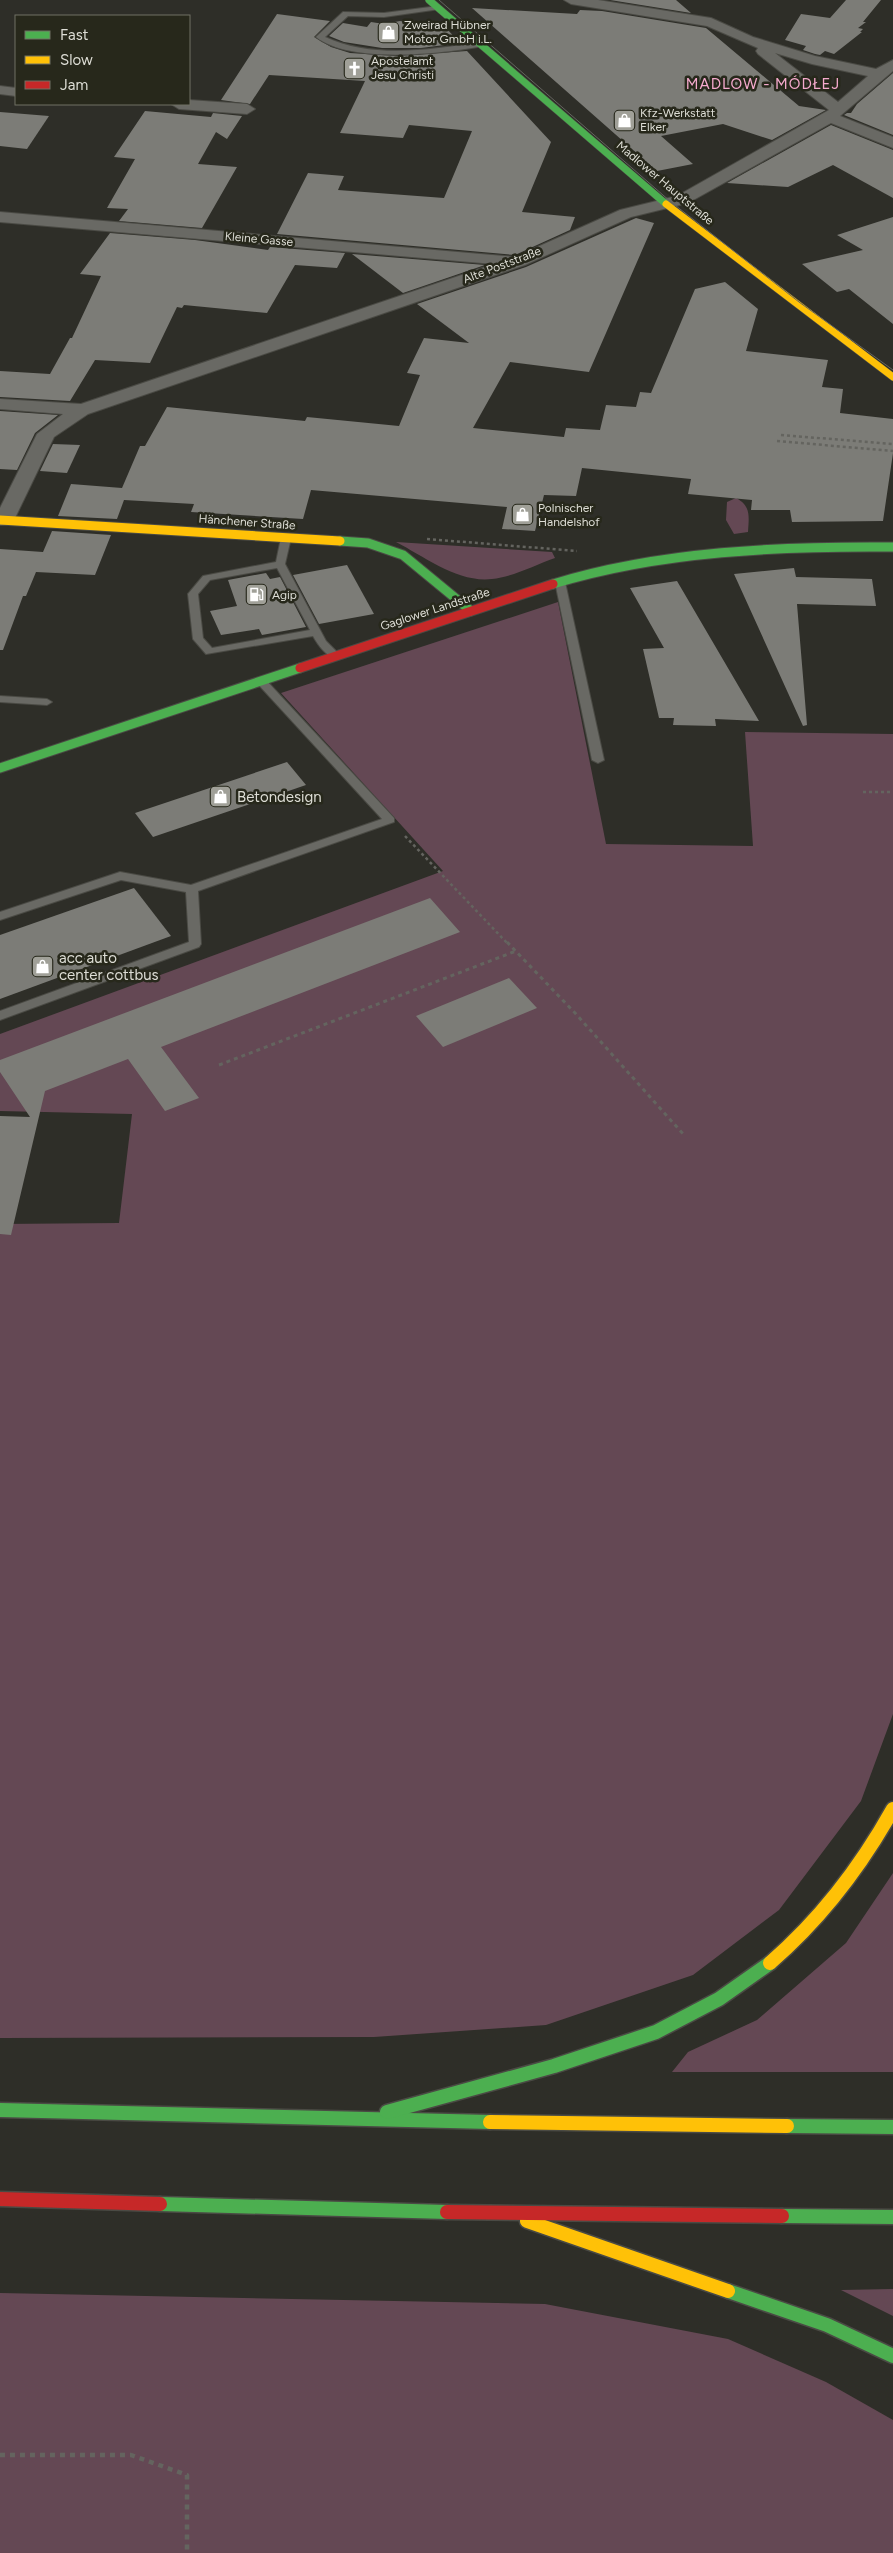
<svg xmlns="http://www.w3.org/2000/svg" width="893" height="2553" viewBox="0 0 893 2553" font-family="Figtree,sans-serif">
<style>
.green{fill:#644854}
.building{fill:#7c7c77}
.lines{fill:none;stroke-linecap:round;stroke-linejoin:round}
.lane-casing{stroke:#4a4a44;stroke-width:2}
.street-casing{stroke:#4a4a44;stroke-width:2}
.fast-far2-casing{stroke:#4a4a44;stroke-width:8}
.fast-far1-casing{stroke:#4a4a44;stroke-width:11}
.fast-casing{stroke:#4a4a44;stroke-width:17}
.slow-far2-casing{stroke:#4a4a44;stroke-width:8}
.slow-far1-casing{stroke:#4a4a44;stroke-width:11}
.slow-casing{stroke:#4a4a44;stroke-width:17}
.jam-far1-casing{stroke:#4a4a44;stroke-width:11}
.jam-casing{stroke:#4a4a44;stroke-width:17}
.path-far2{stroke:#64645f;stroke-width:2.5;stroke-dasharray:3 3;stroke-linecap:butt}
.path-far1{stroke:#64645f;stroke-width:3;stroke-dasharray:4 4;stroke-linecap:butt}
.path{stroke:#64645f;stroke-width:4.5;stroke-dasharray:5 5;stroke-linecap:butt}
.lane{fill:#696964;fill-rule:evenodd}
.street{fill:#696964;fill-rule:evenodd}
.fast-far2{stroke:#4caf50;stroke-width:7}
.fast-far1{stroke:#4caf50;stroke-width:9}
.fast{stroke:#4caf50;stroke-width:14}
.slow-far2{stroke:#ffc107;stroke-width:7}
.slow-far1{stroke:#ffc107;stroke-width:9}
.slow{stroke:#ffc107;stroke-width:14}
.jam-far1{stroke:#c62828;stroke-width:9}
.jam{stroke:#c62828;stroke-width:14}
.tram{stroke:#64645f;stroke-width:1}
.labels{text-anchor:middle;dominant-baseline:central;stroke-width:5;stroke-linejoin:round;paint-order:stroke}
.far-poi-label{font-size:12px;fill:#ddddd5;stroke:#27281b;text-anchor:start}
.far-street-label{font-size:12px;fill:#ddddd5;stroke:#27281b}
.far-quarter-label{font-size:15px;letter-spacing:1px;fill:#f6aace;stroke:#27281b}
.poi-label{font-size:15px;fill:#ddddd5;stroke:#27281b;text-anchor:start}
</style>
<rect width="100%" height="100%" fill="#2e2e28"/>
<g class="green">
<path d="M736,498C751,506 749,516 748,532L734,534L726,520L727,502Z"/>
<path d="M396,542L552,552L555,558C535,565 513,577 492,579C458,583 425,557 396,542Z"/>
<polygon points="558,602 606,844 753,846 745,732 893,734 893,1714 861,1801 779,1910 693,1975 546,2025 374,2037 0,2038 0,1224 119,1223 132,1114 0,1111 0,1034 443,871 281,693"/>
<polygon points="893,1873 893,2072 672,2072 688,2052 757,2020 846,1943"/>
<polygon points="893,2289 893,2316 841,2290"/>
<polygon points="0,2293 545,2304 728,2339 826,2382 893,2420 893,2553 0,2553"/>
</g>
<g class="building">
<polygon points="610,0 676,0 691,13"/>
<polygon points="846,0 881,0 863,22 866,22 858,28 863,29 860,32 862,32 834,54 825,51 820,55 815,54 803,50 806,46 785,40 801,14 830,18"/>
<polygon points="472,8 577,14 580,10 602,11 706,28 799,106 826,110 772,140 723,124 661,136 693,164 657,171"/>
<polygon points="277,14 330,21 314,37 331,47 350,53 397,56 467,51 551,142 522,212 575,217 570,230 515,255 277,234 308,173 344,176 338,190 444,198 472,131 409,125 403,138 340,133 365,81 269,75 250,104 221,100"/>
<polygon points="400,21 446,28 460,43 421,48 382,48 344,42 329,36 343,23 367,27 371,22 384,24"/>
<polygon points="893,73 893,135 844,115 847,113 851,113 857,104"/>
<polygon points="145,111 211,117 213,113 242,116 227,139 216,132 198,164 237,167 202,228 119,221 128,209 107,208 135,159 114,157"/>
<polygon points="0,112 49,116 27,149 0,146"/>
<polygon points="831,125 893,150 893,198 833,165 788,187 727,183"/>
<polygon points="893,217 893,324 849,289 837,292 802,264 863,250 837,235"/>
<polygon points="636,218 654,223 589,372 510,362 473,428 564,437 566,428 600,430 606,405 636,407 640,392 651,393 695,289 725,282 758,309 746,351 828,360 822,387 843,389 840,413 893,419 893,453 883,521 792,522 790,510 751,510 752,500 688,494 691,479 582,468 576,496 544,495 535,531 502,529 507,507 311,490 303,519 191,512 194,504 124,500 117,519 58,516 71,484 122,488 140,446 145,446 167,407 305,421 307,417 399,426 420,375 407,373 424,338 469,343 417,304 526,267"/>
<polygon points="110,233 195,240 268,250 270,247 345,253 337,268 295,265 267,313 184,305 182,308 177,307 150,363 95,360 70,401 0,397 0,371 50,374 70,338 72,338 101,276 80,274"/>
<polygon points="352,254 485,265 403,293"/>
<polygon points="0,411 58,415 35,433 17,470 0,469"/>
<polygon points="53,444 80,445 67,473 40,471"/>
<polygon points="52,531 111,535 95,575 36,572 26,596 23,596 3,650 0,650 0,549 43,552"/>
<polygon points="347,565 374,614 319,624 293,575"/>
<polygon points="794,568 796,577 872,579 876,606 797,604 807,725 803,726 734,574"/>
<polygon points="266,573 270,579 280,577 306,627 262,635 259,629 221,635 210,611 237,606 228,580"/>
<polygon points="677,581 759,721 715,719 716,726 673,725 674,718 659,718 643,649 664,648 630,588"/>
<polygon points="287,762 306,785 153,837 135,813"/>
<polygon points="134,888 171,936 0,999 0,935"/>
<polygon points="430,898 460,932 161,1047 199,1098 165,1111 128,1059 45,1091 11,1235 0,1234 0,1116 30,1117 0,1072 0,1060"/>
<polygon points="509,978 537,1008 443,1047 416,1016"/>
</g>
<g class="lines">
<defs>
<g id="lane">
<path d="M438,6L440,9L384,17L348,16L325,37C373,59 429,50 480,42L484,44L483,46C442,54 350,64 316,37L343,12L384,13Z"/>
<path d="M286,535L291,538L285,564L326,641L341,656L336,659C326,656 318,645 313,636L206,654L193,639L188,594L203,576L276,562L281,538ZM277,568L310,630L212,648L203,638L198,594L210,580Z"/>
<polygon points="560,579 565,582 604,760 598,763 592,760 555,582"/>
<polygon points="261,678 265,679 394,818 394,822 198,891 201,944 199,947 0,1020 0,1011 189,942 186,892 121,880 0,920 0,912 120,872 191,885 382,819 257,683 256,681"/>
<polygon points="0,696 47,699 52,702 47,705 0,702"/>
</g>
<g id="street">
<path d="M564,0H598L711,18L753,37L815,56L876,69L893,60V71L840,116L893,137V148L831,123L688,203L631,217L525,265L88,414L54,437L14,520L11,524L0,525V508L37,434L63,414L0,409V399L81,404L494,264L0,222V212L515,257L620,210L677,196L829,110L758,54L756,51L758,48L707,26L571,4ZM775,53L812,64L868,76L838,102Z"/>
<polygon points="0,86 16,88 16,96 0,94"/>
<polygon points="189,100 247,104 255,109 247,114 179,109 171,104 189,104"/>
</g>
<polyline id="fast-far2" points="429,0 666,204"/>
<g id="fast-far1">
<polyline points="340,541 368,543 403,555 471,611"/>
<path d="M553,584C660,551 782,546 893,547"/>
<polyline points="0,768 300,668"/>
</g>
<g id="fast">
<polyline points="0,2110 490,2122"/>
<polyline points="387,2112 554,2066 656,2032 719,1999 770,1963"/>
<polyline points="787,2126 893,2127"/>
<polyline points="160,2204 447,2212"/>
<polyline points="782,2216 893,2217"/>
<polyline points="728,2291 827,2325 893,2356"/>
</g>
<polyline id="slow-far2" points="666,204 893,377"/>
<polyline id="slow-far1" points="0,520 340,541"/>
<g id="slow">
<path d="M770,1963C821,1919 860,1868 893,1809"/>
<polyline points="490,2122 787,2126"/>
<polyline points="527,2221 728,2291"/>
</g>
<polyline id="jam-far1" points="300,668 553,584"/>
<g id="jam">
<polyline points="0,2199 160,2204"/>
<polyline points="447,2212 782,2216"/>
</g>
</defs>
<use href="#lane" class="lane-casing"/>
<use href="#street" class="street-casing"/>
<use href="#fast-far2" class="fast-far2-casing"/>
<use href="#fast-far1" class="fast-far1-casing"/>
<use href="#fast" class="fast-casing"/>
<use href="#slow-far2" class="slow-far2-casing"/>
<use href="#slow-far1" class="slow-far1-casing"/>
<use href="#slow" class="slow-casing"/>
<use href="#jam-far1" class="jam-far1-casing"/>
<use href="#jam" class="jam-casing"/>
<g class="path-far2">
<polyline points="781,435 893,444"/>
<polyline points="777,441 893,451"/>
<polyline points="427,539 577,551"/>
<polyline points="863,792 893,792"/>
<polyline points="405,836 508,944"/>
</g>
<g class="path-far1">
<polyline points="507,942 576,1014 684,1135"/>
<polyline points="219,1065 516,951"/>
</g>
<polyline class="path" points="0,2455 131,2455 187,2475 187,2553"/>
<use href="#lane" class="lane"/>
<use href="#street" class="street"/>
<use href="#fast-far2" class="fast-far2"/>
<use href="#fast-far1" class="fast-far1"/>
<use href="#fast" class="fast"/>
<use href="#slow-far2" class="slow-far2"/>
<use href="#slow-far1" class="slow-far1"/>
<use href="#slow" class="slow"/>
<use href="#jam-far1" class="jam-far1"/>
<use href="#jam" class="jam"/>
<polyline class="tram" points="439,0 671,202 799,302 893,370"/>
</g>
<defs>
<symbol id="shop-square" viewBox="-11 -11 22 22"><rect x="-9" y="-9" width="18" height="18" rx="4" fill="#a0a098" stroke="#27281b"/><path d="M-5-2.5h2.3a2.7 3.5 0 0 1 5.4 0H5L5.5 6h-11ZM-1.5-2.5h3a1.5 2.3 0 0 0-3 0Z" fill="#fff"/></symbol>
<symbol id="church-square" viewBox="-11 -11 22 22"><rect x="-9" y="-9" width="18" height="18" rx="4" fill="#a0a098" stroke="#27281b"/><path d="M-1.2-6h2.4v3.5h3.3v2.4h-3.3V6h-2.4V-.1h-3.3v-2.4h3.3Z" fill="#fff"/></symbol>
<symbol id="fuel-square" viewBox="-11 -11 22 22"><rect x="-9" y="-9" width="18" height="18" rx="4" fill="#a0a098" stroke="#27281b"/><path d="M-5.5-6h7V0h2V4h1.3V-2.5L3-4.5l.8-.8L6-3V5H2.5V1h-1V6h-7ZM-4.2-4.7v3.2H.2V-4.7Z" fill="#fff"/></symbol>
</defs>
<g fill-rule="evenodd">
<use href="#shop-square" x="376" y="20" width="25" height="25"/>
<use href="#church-square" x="342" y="56" width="25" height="25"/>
<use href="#shop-square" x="612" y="108" width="25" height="25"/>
<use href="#shop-square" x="510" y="502" width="25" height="25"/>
<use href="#fuel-square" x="244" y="582" width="25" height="25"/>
<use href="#shop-square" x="208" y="784" width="25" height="25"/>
<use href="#shop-square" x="30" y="954" width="25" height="25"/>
</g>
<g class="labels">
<g class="far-poi-label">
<text x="404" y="25">Zweirad Hübner<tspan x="404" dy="14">Motor GmbH i.L.</tspan></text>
<text x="371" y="61">Apostelamt<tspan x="371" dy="14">Jesu Christi</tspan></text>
<text x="640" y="113">Kfz-Werkstatt<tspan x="640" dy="14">Elker</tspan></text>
<text x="538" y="508">Polnischer<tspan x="538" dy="14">Handelshof</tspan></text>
<text x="272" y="595">Agip</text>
</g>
<g class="far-street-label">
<text transform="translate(665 183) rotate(40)">Madlower Hauptstraße</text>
<text transform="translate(259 239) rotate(5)">Kleine Gasse</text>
<text transform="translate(502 265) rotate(-21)">Alte Poststraße</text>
<text transform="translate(247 522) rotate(4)">Hänchener Straße</text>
<text transform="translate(435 609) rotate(-18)">Gaglower Landstraße</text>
</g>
<g class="far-quarter-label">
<text x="763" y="84">MADLOW - MÓDŁEJ</text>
</g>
<g class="poi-label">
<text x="237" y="797">Betondesign</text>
<text x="59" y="958">acc auto<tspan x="59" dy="17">center cottbus</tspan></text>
</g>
</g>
<rect x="15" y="15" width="175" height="90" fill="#27281b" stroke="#707065"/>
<rect x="25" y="31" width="25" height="8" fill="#4caf50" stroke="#707065"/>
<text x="60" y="40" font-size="15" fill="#ddddd5">Fast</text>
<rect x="25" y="56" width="25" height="8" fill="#ffc107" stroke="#707065"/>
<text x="60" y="65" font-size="15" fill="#ddddd5">Slow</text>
<rect x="25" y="81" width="25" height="8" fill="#c62828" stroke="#707065"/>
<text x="60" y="90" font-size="15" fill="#ddddd5">Jam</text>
</svg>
